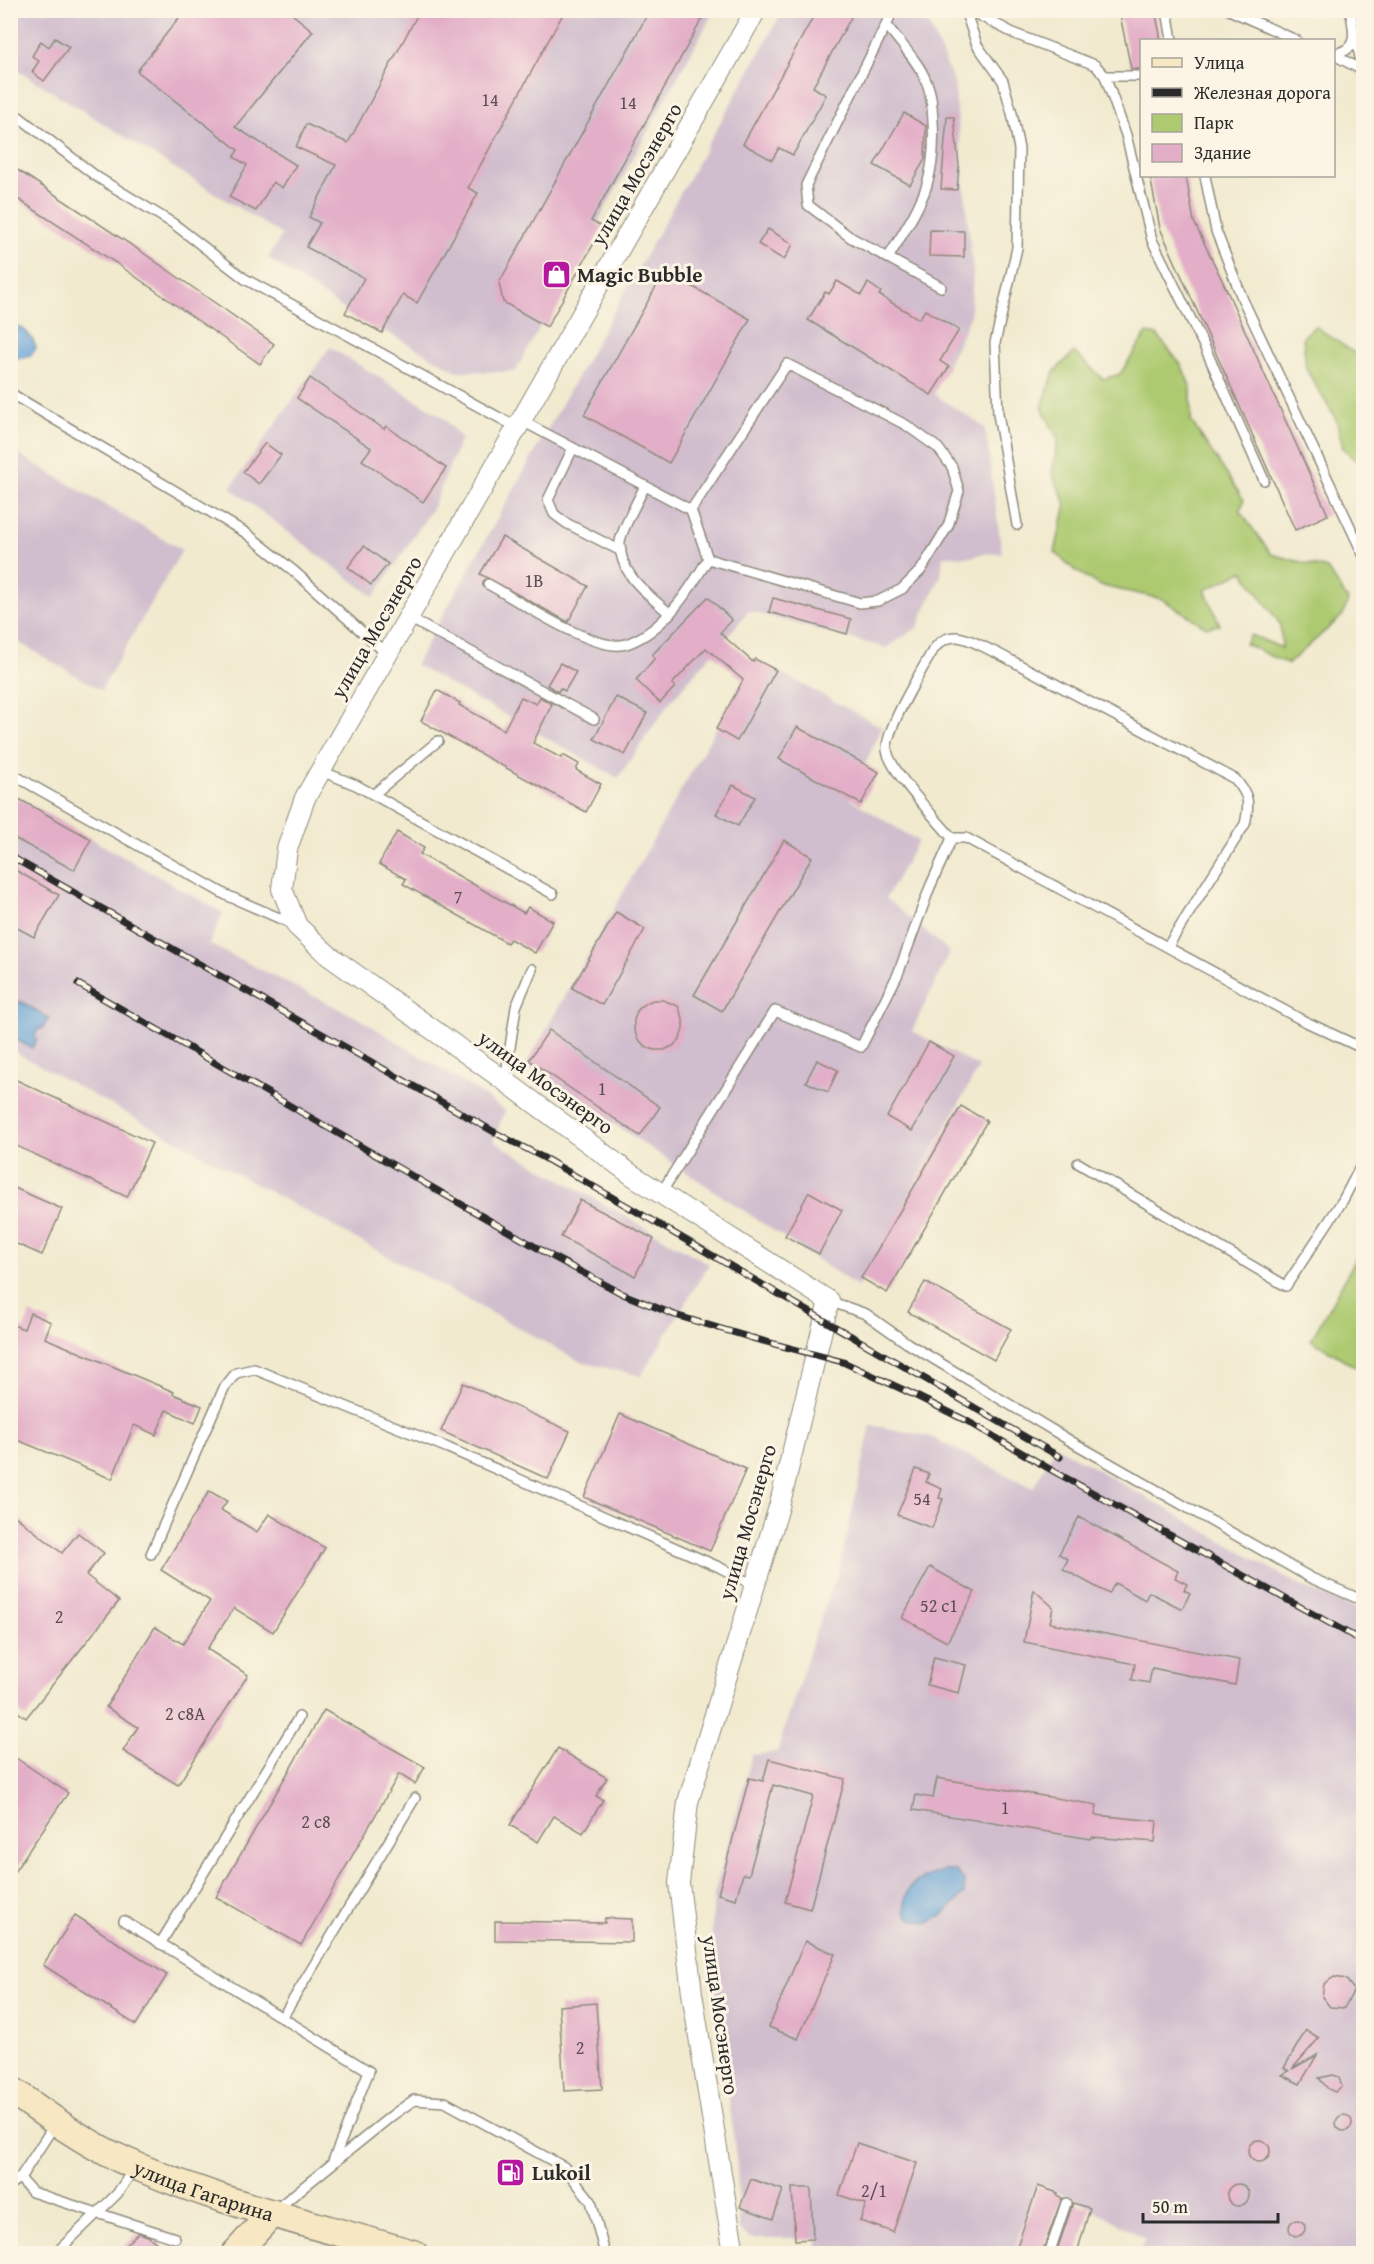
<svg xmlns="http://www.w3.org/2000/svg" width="1374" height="2264" viewBox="0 0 1374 2264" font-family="'Gentium Book Plus',serif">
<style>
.industrial{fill:#d0bdcd}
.green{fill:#adca71;stroke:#6c7a4e;stroke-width:1.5}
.water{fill:#66a2d6;stroke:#486680;stroke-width:1.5}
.building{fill:#e3aec8}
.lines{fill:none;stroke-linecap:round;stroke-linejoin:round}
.lane-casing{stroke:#8e8a7d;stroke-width:12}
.street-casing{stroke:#8e8a7d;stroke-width:22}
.secondary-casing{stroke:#8e8a7d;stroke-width:30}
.lane{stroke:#fff;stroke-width:9}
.street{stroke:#fff;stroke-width:20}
.secondary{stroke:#f7e8c3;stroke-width:27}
.rail-casing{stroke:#2b2b2b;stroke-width:7}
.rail{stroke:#fcf5e5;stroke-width:4.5;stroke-dasharray:14;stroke-linecap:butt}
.labels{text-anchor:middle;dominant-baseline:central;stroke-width:6;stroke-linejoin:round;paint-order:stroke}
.number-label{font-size:18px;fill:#594c52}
.street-label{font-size:21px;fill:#2b2b2b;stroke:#fcf5e5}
.poi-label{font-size:21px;font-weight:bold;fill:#2b2b2b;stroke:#fcf5e5;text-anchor:start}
</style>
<rect width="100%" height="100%" fill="#fcf5e5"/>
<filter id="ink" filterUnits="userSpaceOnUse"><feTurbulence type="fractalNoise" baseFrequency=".0167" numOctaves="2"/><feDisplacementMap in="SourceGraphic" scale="12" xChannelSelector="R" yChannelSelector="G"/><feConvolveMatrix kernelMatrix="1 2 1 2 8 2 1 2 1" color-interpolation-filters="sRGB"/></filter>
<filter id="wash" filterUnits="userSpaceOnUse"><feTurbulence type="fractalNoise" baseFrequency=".008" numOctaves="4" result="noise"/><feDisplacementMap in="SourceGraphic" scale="24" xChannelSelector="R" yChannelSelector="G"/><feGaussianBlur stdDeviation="1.35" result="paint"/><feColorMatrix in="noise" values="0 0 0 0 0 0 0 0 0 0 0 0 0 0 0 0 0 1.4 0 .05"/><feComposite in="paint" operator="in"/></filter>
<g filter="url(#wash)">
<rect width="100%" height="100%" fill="#f1eacf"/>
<g class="industrial">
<polygon points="10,11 714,11 515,372 457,371 339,306 268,258 282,235 11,66"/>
<polygon points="783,11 923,11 954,82 973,273 970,317 934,394 985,428 1002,553 980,554 972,557 943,556 941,575 917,628 886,648 749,611 670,702 618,778 415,665"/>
<polygon points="330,347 443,417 461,438 433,507 374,597 230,488"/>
<polygon points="11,450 182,550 101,690 11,638"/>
<polygon points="755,659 882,727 850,799 918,841 886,898 950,952 912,1031 979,1067 858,1287 526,1065"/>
<polygon points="10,793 223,913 209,944 358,1018 479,1092 505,1111 493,1141 709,1264 641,1376 581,1362 11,1050"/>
<polygon points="871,1425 931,1437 1033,1488 1056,1446 1303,1587 1363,1611 1363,2253 1138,2253 1145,2239 1076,2199 1037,2184 1013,2253 852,2253 850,2251 817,2249 817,2238 749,2238 739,2229 737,2167 711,1942 714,1895 752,1755 777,1752 817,1628 840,1567"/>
</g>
<g class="green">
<polygon points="1315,326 1363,359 1363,462 1354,459 1343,448 1336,419 1306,369 1303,337"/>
<polygon points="1147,333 1157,335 1182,366 1191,389 1191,421 1244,500 1240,511 1271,554 1327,569 1348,600 1343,615 1288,664 1245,644 1251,635 1282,648 1280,624 1243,571 1205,590 1220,625 1206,627 1162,599 1098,585 1072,568 1055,552 1066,504 1052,474 1058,440 1042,407 1054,372 1074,352 1103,379 1120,374"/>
<polygon points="1363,1246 1363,1371 1311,1340"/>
</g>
<g class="water">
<path d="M11,325C23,326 32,335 36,348C30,359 22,360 11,356Z"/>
<polygon points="20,1001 49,1018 42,1029 39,1028 34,1037 37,1039 32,1048 11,1037 11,1009 14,1011"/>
<path d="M943,1871H956L964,1880V1894L942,1916L929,1923L912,1919L905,1912C904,1881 917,1881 943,1871Z"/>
</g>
<g id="blocks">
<g class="building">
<polygon points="185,10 287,10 313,31 235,127 296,165 282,188 273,182 256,211 229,197 247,165 234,157 238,150 137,71"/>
<polygon points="420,10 565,10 468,188 478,193 417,303 403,295 382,333 345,313 364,278 306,247 320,223 309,217 336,165 296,147 306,124 348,143"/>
<polygon points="650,10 707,10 591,221 603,227 547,327 503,302 499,283"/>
<polygon points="817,10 855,10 813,87 826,95 793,155 779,148 772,160 743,144"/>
<polygon points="1119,10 1155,10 1161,40 1142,40 1142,69 1131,69"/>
<polygon points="55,38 69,47 44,81 32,72 39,61 32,56 41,41 49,47"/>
<polygon points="904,113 926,126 925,159 910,185 874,165"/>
<polygon points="947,117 954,117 959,166 957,190 941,189"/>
<polygon points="10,165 139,250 274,344 260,364 116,263 10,194"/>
<polygon points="1150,176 1186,176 1194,222 1223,282 1328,515 1295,530 1160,228"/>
<polygon points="768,229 793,244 784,260 758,244"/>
<polygon points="930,230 964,231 964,257 929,256"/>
<polygon points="665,271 750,319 669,463 584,415"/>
<polygon points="837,281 861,295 868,283 881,292 879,295 919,319 925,310 959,330 940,361 949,367 931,395 808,320 825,292 829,294"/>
<polygon points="310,378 384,429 386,426 446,468 423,502 362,460 371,448 297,398"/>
<polygon points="265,443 281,455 259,484 243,472"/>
<polygon points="502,537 588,586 568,622 480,574"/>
<polygon points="364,546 388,564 371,585 348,567"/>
<polygon points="708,597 732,620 720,633 753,662 755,659 776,670 737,741 716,729 743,680 706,648 672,684 675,687 660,703 636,680 655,658 652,655"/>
<polygon points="773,598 851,619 847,634 769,612"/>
<polygon points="560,663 576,672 565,691 560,688 558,692 547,685"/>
<polygon points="437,690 460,703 459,705 504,730 521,697 536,704 540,697 552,704 533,743 561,758 563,755 579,764 576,770 601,784 586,812 421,721"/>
<polygon points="616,697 647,713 625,755 594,739"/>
<polygon points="797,727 879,772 861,804 779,759"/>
<polygon points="733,785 755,797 738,826 716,814"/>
<polygon points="10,794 91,839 74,870 10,836"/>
<polygon points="397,832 424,848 420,854 524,913 528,907 553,921 535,953 510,939 507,943 403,884 406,879 379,864"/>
<polygon points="784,840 812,857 722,1011 694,995"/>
<polygon points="10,867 59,895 34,937 10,924"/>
<polygon points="616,912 645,929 602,1005 572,988"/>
<polygon points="653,1000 663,1000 678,1006 683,1019 683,1029 680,1039 673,1046 664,1050 654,1050 645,1046 638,1039 634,1030 634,1020 637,1011 644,1004"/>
<polygon points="549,1030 660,1107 640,1136 529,1060"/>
<polygon points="929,1042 954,1056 912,1131 887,1117"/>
<polygon points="817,1060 838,1070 828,1092 806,1082"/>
<polygon points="10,1077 152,1143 127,1197 10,1143"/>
<polygon points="961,1106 987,1121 887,1293 861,1278"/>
<polygon points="10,1186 62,1209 42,1255 10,1241"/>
<polygon points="809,1192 842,1210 819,1254 785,1236"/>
<polygon points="580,1200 654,1239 635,1276 561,1237"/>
<polygon points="925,1282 1011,1329 994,1360 908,1312"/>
<polygon points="30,1313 51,1322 45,1338 174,1392 173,1394 202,1406 195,1423 166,1410 156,1435 134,1425 112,1479 10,1437 10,1324 24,1329"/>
<polygon points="463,1383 570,1431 548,1479 441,1431"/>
<polygon points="620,1414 746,1469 710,1551 584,1497"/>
<polygon points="916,1469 929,1474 926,1482 942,1489 939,1498 943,1499 932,1528 897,1515"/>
<polygon points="209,1491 227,1501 221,1510 257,1532 269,1514 325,1548 273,1632 234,1608 207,1649 248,1675 178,1785 123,1751 138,1727 106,1707 155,1627 183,1644 210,1601 161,1570"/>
<polygon points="10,1512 62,1553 78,1533 104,1553 86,1575 119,1601 26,1718 10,1706"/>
<polygon points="1079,1517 1178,1571 1175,1578 1187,1584 1184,1590 1190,1593 1182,1609 1149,1592 1145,1600 1115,1583 1109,1594 1063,1569 1068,1559 1059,1554"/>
<polygon points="930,1567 975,1592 947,1642 902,1618"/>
<polygon points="1034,1590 1053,1607 1050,1623 1239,1660 1235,1685 1152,1668 1149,1683 1132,1680 1135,1664 1024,1642"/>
<polygon points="934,1657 966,1665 959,1693 927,1685"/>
<polygon points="324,1710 425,1767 415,1784 399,1774 301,1945 216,1897"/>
<polygon points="558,1748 607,1778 596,1796 603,1800 583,1833 554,1816 538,1842 510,1825"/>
<polygon points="10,1754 68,1793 10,1878"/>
<polygon points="769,1759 845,1779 810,1909 785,1902 813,1796 773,1785 749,1875 743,1874 736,1899 718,1894 749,1778 763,1781"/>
<polygon points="937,1778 1097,1805 1095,1815 1157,1821 1155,1842 1092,1837 1091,1839 913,1810 916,1795 933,1798"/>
<polygon points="75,1915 167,1975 136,2025 43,1965"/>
<polygon points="605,1918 632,1919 632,1942 495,1940 495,1921 605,1923"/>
<polygon points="805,1941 835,1954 798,2039 769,2027"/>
<polygon points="1334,1977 1346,1979 1354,1990 1344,2008 1330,2007 1322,1997 1324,1984"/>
<polygon points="596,2003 602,2089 564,2091 559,2006"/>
<polygon points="1306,2030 1319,2038 1292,2069 1317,2055 1300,2084 1282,2075 1289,2071 1284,2068"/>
<polygon points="1333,2075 1339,2077 1342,2086 1335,2092 1328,2089 1319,2078"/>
<circle cx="1344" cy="2123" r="8"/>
<circle cx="1259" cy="2151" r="11"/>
<polygon points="857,2143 917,2163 893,2232 860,2221 866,2204 839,2195"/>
<polygon points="751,2179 783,2190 773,2219 740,2207"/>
<circle cx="1238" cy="2195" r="11"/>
<polygon points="1038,2186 1058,2193 1057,2195 1062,2198 1042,2253 1017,2253 1018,2250 1016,2249"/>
<polygon points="792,2188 811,2188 813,2239 795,2240"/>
<polygon points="1073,2203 1090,2208 1077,2253 1056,2253"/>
<circle cx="1297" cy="2228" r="8"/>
<polygon points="138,2233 148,2236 169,2253 117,2253"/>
</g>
</g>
</g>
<g filter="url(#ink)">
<use href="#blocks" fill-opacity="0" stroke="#8e8a7d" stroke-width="1.5"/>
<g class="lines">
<defs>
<g id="lane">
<polyline points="887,10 889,19 806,185 808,205 850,237 941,287"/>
<polyline points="965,10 977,45 1003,81 1012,113 1019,149 1017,248 995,343 998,414 1017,525"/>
<polyline points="969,10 1015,34 1095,65 1105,76 1126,135 1152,240 1206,350 1264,480"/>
<polyline points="1170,10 1168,16 1172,40"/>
<polyline points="1229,10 1296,40"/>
<path d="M886,24C898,41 919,62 926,81C932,93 932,108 933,121C937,185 919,206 888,258"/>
<polyline points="1355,34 1364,76"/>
<path d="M1334,53C1360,52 1354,28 1350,10"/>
<polyline points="1334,55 1364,71"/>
<polyline points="1105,76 1142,76"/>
<polyline points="10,110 97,177 174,224 245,279 518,428"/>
<polyline points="1205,176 1216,231 1243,300 1364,556"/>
<polyline points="10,393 246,533 295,572 388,655"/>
<polyline points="522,421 691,510"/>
<polyline points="573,448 548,500 554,514 566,523 621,551"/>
<path d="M645,486C639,498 621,531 620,542C619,575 648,594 670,614"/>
<path d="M488,584C516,599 596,654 626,644C663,632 689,591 708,559L691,510L787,364L906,425L938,448L952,467L959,491L948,526L921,570L902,589L878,601L860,603L708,559"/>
<polyline points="409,618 594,719"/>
<polyline points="321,771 356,785 553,894"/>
<polyline points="10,773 226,895 295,925"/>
<polyline points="374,794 438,741"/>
<path d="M952,838C938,821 889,770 887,750C885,730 922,670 933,650C952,624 973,643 997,653L1235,779C1249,795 1250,802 1245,824L1168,946"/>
<polyline points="952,838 966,838 1302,1020 1364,1049"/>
<polyline points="505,1081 516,1007 532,969"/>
<polyline points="1078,1163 1286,1286 1343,1200 1364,1160"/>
<polyline points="661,1193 775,1011 861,1047 898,974 930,887 952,838"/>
<polyline points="829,1301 866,1314 907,1343 1074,1443 1311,1578 1364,1601"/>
<polyline points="151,1554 224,1388 236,1373 254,1369 448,1448 719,1567 755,1586"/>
<polyline points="124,1921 369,2071 333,2161"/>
<polyline points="160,1944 299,1717"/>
<polyline points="282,2018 415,1798"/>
<polyline points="20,2178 32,2192 175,2238"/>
<polyline points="10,2184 20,2178 55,2124"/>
<polyline points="275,2210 394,2114 414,2100 445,2102 564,2167 591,2201 605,2254"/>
<polyline points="55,2254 117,2194 135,2167"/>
<polyline points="1049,2254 1066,2203"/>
</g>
<polyline id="street" points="734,2254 692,1993 679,1883 688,1802 779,1507 829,1301 632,1175 505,1081 328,955 297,926 282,889 287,849 305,798 756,10"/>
<g id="secondary">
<path id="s1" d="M10,2089C44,2113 77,2138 114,2156C209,2201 314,2224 414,2254"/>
<polyline points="235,2254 272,2213"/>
</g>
</defs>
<use href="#lane" class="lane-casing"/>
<use href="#street" class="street-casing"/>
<use href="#secondary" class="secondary-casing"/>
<use href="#lane" class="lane"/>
<use href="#street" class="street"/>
<use href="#secondary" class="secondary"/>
<defs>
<g id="rail">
<polyline points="10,856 496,1133 546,1159 1060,1457"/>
<polyline points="78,984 555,1258 623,1294 675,1315 752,1338 843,1362 906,1391 967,1421 1048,1468 1364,1642"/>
</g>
</defs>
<use href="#rail" class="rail-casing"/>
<use href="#rail" class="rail"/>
</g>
</g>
<defs>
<symbol id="shop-square" viewBox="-11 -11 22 22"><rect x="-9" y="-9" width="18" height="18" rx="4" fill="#b5179e" stroke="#fcf5e5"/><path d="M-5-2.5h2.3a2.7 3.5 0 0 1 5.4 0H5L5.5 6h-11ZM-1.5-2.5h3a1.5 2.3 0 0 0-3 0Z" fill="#fff"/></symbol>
<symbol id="fuel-square" viewBox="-11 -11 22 22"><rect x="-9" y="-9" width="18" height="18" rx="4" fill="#b5179e" stroke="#fcf5e5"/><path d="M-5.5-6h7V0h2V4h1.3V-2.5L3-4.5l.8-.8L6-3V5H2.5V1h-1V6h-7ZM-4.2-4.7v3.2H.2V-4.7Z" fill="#fff"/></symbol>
</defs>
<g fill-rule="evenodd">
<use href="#shop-square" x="540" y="258" width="33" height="33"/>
<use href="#fuel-square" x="494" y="2156" width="33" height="33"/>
</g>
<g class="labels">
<g class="number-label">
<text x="490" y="99">14</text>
<text x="628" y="102">14</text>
<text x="534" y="580">1В</text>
<text x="458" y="896">7</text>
<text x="602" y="1088">1</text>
<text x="922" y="1498">54</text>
<text x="939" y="1605">52 с1</text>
<text x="59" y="1616">2</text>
<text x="185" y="1713">2 с8А</text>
<text x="1005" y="1807">1</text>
<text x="316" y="1821">2 с8</text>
<text x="580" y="2047">2</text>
<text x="874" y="2190">2/1</text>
</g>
<g class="street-label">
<text transform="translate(636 174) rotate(-60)">улица Мосэнерго</text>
<text transform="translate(376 627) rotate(-60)">улица Мосэнерго</text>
<text transform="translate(546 1082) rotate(36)">улица Мосэнерго</text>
<text transform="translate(747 1522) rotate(-74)">улица Мосэнерго</text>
<text transform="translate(721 2015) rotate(82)">улица Мосэнерго</text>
<text stroke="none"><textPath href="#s1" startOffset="220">улица Гагарина</textPath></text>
</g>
<g class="poi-label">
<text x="577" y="274">Magic Bubble</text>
<text x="532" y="2172">Lukoil</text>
</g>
</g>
<rect width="1374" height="2264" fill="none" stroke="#fcf5e5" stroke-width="36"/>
<rect x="1140" y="39" width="195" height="138" fill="#fcf5e5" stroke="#a8a49b" stroke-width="1.5"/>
<rect x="1152" y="58" width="30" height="9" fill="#f7e8c3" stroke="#a8a49b" stroke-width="1.5"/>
<text x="1194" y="69" font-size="18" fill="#2b2b2b">Улица</text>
<rect x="1152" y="88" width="30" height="9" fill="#2b2b2b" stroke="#a8a49b" stroke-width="1.5"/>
<text x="1194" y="99" font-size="18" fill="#2b2b2b">Железная дорога</text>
<rect x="1152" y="114" width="30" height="18" fill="#adca71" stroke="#a8a49b" stroke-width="1.5"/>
<text x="1194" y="129" font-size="18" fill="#2b2b2b">Парк</text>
<rect x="1152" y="144" width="30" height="18" fill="#e3aec8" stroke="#a8a49b" stroke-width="1.5"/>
<text x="1194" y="159" font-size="18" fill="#2b2b2b">Здание</text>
<path d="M1143 2213v9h135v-9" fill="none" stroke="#2b2b2b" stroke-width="3"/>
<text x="1152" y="2213" font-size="18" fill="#2b2b2b" stroke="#fcf5e5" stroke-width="4.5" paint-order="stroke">50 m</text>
</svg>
